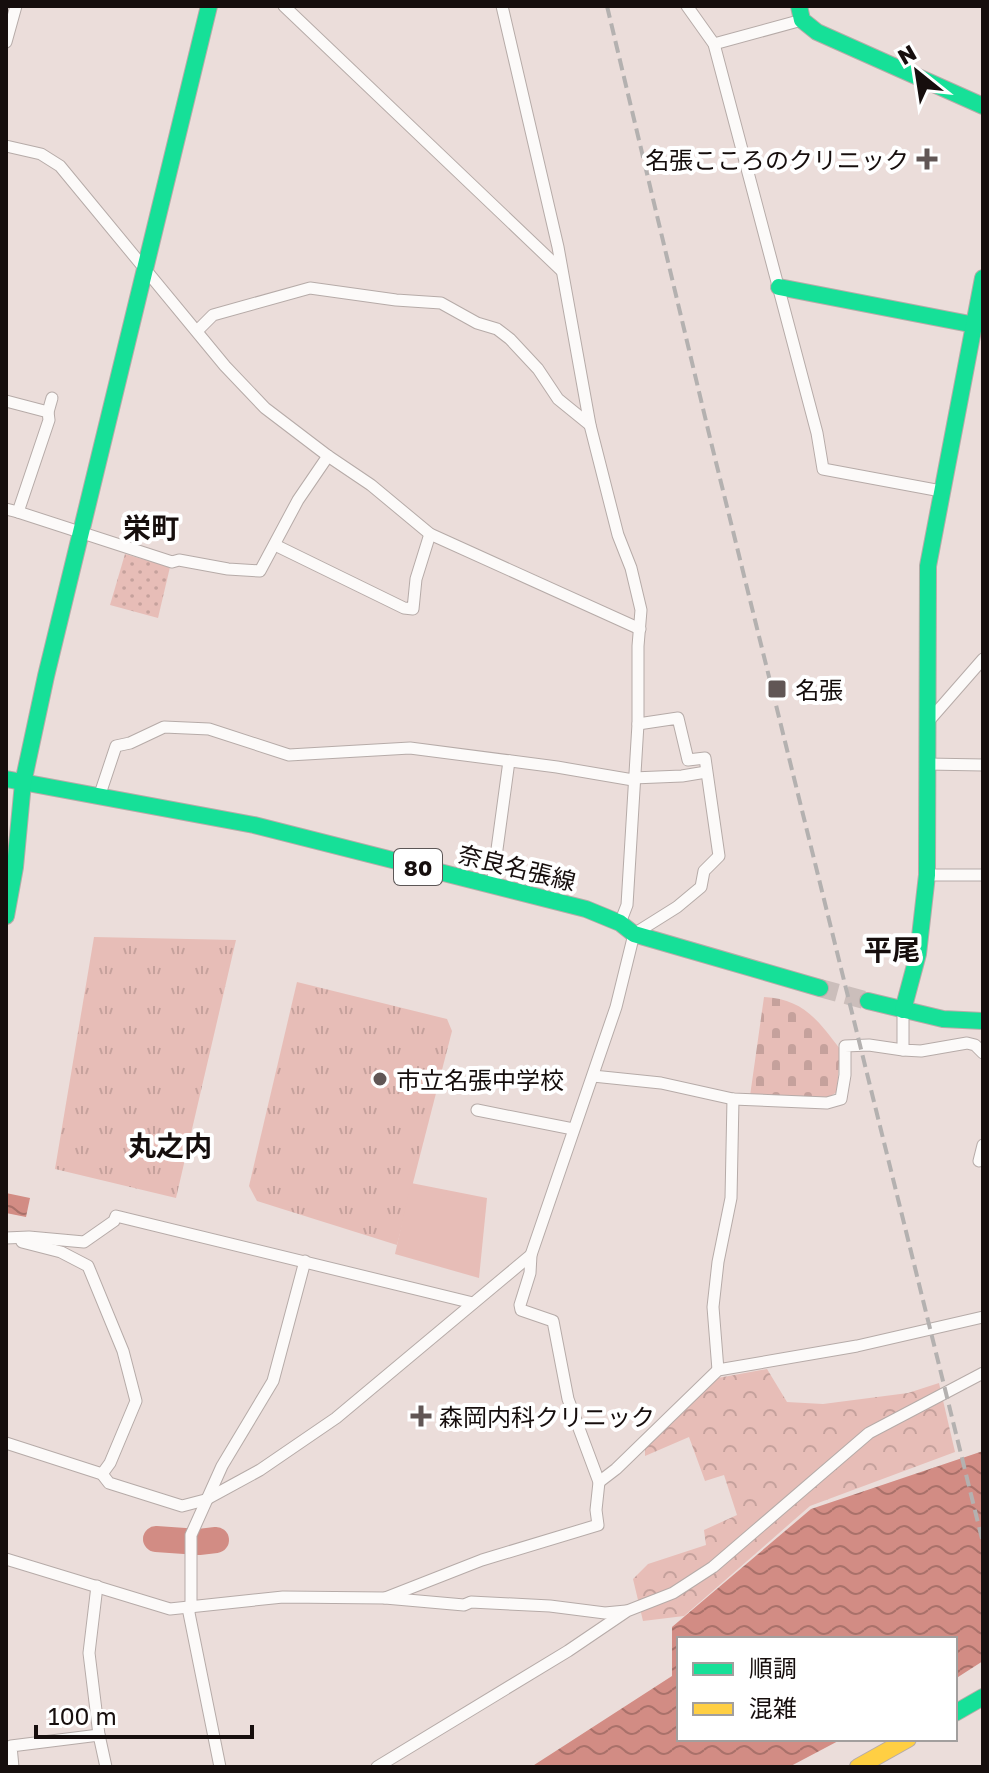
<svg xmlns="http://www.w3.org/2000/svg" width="989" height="1773" viewBox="0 0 989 1773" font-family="'Golos Text','Noto Sans JP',sans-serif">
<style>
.grass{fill:url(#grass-dots)}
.forest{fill:url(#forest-crowns)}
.cemetery{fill:url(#cemetery-stones)}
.park{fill:url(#park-tufts)}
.pitch{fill:#e7bdb7}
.water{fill:url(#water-waves)}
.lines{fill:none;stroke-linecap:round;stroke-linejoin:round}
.river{stroke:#d28c84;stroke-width:26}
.primary-tunnel{stroke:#cbbebb;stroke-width:18;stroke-dasharray:18 9;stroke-linecap:butt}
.street-casing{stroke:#b6aba8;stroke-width:13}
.fast-casing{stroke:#b6aba8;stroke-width:18}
.slow-casing{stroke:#b6aba8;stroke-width:18}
.street{stroke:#fcfaf9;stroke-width:11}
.fast{stroke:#16e098;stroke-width:16}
.slow{stroke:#ffcf43;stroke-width:16}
.rail{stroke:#b4b1b0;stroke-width:4;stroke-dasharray:12 6;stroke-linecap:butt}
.poi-dot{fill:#615655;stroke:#fff;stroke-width:3}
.labels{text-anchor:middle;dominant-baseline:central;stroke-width:8;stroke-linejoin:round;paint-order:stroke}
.shield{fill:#fff;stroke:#5c5656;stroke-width:2}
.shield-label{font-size:22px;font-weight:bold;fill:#160e0d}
.poi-label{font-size:24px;fill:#160e0d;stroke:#fff;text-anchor:start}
.street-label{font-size:24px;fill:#160e0d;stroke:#fff}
.quarter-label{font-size:28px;font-weight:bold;fill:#160e0d;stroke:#fff}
</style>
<defs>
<pattern id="grass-dots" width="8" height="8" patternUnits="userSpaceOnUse" patternTransform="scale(2)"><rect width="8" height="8" fill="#e7bdb7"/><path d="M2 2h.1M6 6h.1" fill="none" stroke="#c5a19c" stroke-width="1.8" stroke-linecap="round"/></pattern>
<pattern id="forest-crowns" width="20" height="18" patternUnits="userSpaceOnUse" patternTransform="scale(2)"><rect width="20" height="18" fill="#e7bdb7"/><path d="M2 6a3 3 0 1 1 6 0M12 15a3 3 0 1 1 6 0" fill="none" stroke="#c5a19c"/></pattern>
<pattern id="cemetery-stones" width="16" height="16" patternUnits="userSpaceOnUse" patternTransform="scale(2)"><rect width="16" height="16" fill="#e7bdb7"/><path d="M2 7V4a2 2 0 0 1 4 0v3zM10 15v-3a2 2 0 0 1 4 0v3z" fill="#c5a19c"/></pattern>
<pattern id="park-tufts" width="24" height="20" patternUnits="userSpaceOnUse" patternTransform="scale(2)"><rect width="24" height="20" fill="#e7bdb7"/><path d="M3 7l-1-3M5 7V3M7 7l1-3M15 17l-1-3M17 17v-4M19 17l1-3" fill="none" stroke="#c5a19c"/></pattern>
<pattern id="water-waves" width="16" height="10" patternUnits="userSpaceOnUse" patternTransform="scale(2)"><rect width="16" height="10" fill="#d28c84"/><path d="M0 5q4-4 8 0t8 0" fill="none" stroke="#a9716a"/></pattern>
</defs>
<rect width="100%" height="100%" fill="#ebddda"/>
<polygon class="grass" points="125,554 170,567 158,618 110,605"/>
<polygon class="forest" points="767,1369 787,1402 823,1404 908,1393 939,1383 955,1452 810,1506 684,1616 643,1621 633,1579 648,1564 706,1545 704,1530 737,1515 724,1475 705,1481 689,1437 645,1456 645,1446 718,1378"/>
<path class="cemetery" d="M764,997C803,999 818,1020 840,1049L837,1092L829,1097L750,1096Z"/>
<g class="park">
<polygon points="94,937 236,940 176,1198 55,1169"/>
<polygon points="297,982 447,1019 452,1031 397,1245 257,1201 249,1186"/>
</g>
<polygon class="pitch" points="411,1183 487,1198 479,1278 395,1254"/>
<g class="water">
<polygon points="6,1193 30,1198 26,1217 6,1213"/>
<polygon points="983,1451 983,1661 955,1679 955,1639 679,1639 679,1739 842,1739 789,1767 531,1767 672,1676 672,1627 811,1509"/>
</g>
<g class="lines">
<polyline class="river" points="156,1539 199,1542 216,1540"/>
<polyline class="primary-tunnel" points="820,988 868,1001"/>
<defs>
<g id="street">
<polyline points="284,6 561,270"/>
<polyline points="502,6 558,247 590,425 618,535 631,568 641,610 638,646 638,724 627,905 620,923"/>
<polyline points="687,6 714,44 817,433 823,469 941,491"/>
<polyline points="6,42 16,6"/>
<polyline points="714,44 802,20"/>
<polyline points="6,146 41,154 60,166 225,366 265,408 328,456 371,485 430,534 640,629"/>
<polyline points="197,331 213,315 310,288 396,300 441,303 477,323 497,329 510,339 538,369 558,399 590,425"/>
<polyline points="6,401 48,412 49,420 18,512 172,562 179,560 228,569 260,571 298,500 328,456"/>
<polyline points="48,412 52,398"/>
<polyline points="6,509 18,512"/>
<polyline points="275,545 404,608 413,609 416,579 430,534"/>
<polyline points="927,723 983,659"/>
<polyline points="927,764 983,765"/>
<polyline points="633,778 682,776 706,772"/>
<polyline points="99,797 116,746 130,743 164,727 209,729 289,755 410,748 557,767 633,780"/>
<polyline points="927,875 983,875"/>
<polyline points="492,886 509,761"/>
<polyline points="903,1010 903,1050 921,1051 967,1043 975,1045 983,1053"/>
<polyline points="593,1076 661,1083 733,1099 827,1103 841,1099 845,1075 845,1046 869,1045 903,1050"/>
<polyline points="477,1110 573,1129"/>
<polyline points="979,1161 983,1145"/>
<polyline points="6,1238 29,1237 84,1242 114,1221 116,1216 473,1303"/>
<polyline points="22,1242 61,1252 88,1266 123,1351 136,1401 110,1463 102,1474"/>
<polyline points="718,1370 713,1307 718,1262 731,1198 733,1099"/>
<polyline points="6,1443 102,1474 109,1483 182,1506 205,1500 260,1470 336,1418 531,1255"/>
<polyline points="599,1482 616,1469 718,1370 857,1346 983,1317"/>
<polyline points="6,1559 170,1609 283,1597 385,1598 464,1605 471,1602 550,1606 605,1613 626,1611"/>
<polyline points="97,1586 89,1653 99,1735"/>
<polyline points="385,1598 482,1560 598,1525 596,1510 599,1482 568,1399 553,1321 521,1310 520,1305 530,1273 531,1255 616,1007 634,934 677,907 701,887 704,871 719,856 705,758 688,760 678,718 638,724"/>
<polyline points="188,1608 220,1767"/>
<polyline points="191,1608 191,1535 222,1466 273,1381 305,1261"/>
<polyline points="13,1767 11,1746 99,1735 106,1767"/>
<polyline points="377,1767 568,1651 627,1611 673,1593 713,1567 869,1433 983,1373"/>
</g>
<g id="fast">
<polyline points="799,6 802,20 817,32 983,106"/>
<polyline points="779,287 975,325"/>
<polyline points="6,779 254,825 586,909 620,923 634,934 820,988"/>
<polyline points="6,916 15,867 23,783 46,676 209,6"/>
<polyline points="868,1001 943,1019 983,1021"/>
<polyline points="903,1010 918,954 927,875 928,566 983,278"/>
<polyline points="955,1713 983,1697"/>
</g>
<polyline id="slow" points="858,1767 908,1739"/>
</defs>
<use href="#street" class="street-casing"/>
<use href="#fast" class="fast-casing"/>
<use href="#slow" class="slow-casing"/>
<use href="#street" class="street"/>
<use href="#fast" class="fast"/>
<use href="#slow" class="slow"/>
<polyline class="rail" points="607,6 711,442 983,1543"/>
</g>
<g class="poi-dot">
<path d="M923 147h8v8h8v8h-8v8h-8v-8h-8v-8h8z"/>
<rect x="767" y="679" width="20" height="20" rx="4"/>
<circle cx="380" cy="1079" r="8"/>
<path d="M417 1404h8v8h8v8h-8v8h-8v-8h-8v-8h8z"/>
</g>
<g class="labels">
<rect class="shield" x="394" y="849" width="48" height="36" rx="6"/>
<g class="shield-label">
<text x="418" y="867">80</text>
</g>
<g class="poi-label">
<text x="909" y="159" text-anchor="end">名張こころのクリニック</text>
<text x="795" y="689">名張</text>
<text x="396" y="1079">市立名張中学校</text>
<text x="439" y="1416">森岡内科クリニック</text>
</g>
<g class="street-label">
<text transform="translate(517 867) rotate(14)">奈良名張線</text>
</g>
<g class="quarter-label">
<text x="151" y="527">栄町</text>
<text x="892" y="949">平尾</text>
<text x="170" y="1145">丸之内</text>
</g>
</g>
<rect width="989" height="1773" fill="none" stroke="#160e0d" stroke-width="16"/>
<rect x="677" y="1637" width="280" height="104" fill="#ffffff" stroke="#a29f9e" stroke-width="2"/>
<rect x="693" y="1663" width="40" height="12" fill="#16e098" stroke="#a29f9e" stroke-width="2"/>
<text x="749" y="1677" font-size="24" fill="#160e0d">順調</text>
<rect x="693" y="1703" width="40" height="12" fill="#ffcf43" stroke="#a29f9e" stroke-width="2"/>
<text x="749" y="1717" font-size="24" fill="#160e0d">混雑</text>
<g transform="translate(917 72) rotate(330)" stroke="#ffffff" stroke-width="6" paint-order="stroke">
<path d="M0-6L14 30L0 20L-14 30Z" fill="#160e0d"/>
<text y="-12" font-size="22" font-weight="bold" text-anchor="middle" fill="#160e0d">N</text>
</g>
<path d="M36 1725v12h216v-12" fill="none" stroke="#160e0d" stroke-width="4"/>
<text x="48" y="1725" font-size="24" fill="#160e0d" stroke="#ffffff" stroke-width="6" paint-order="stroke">100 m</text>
</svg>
